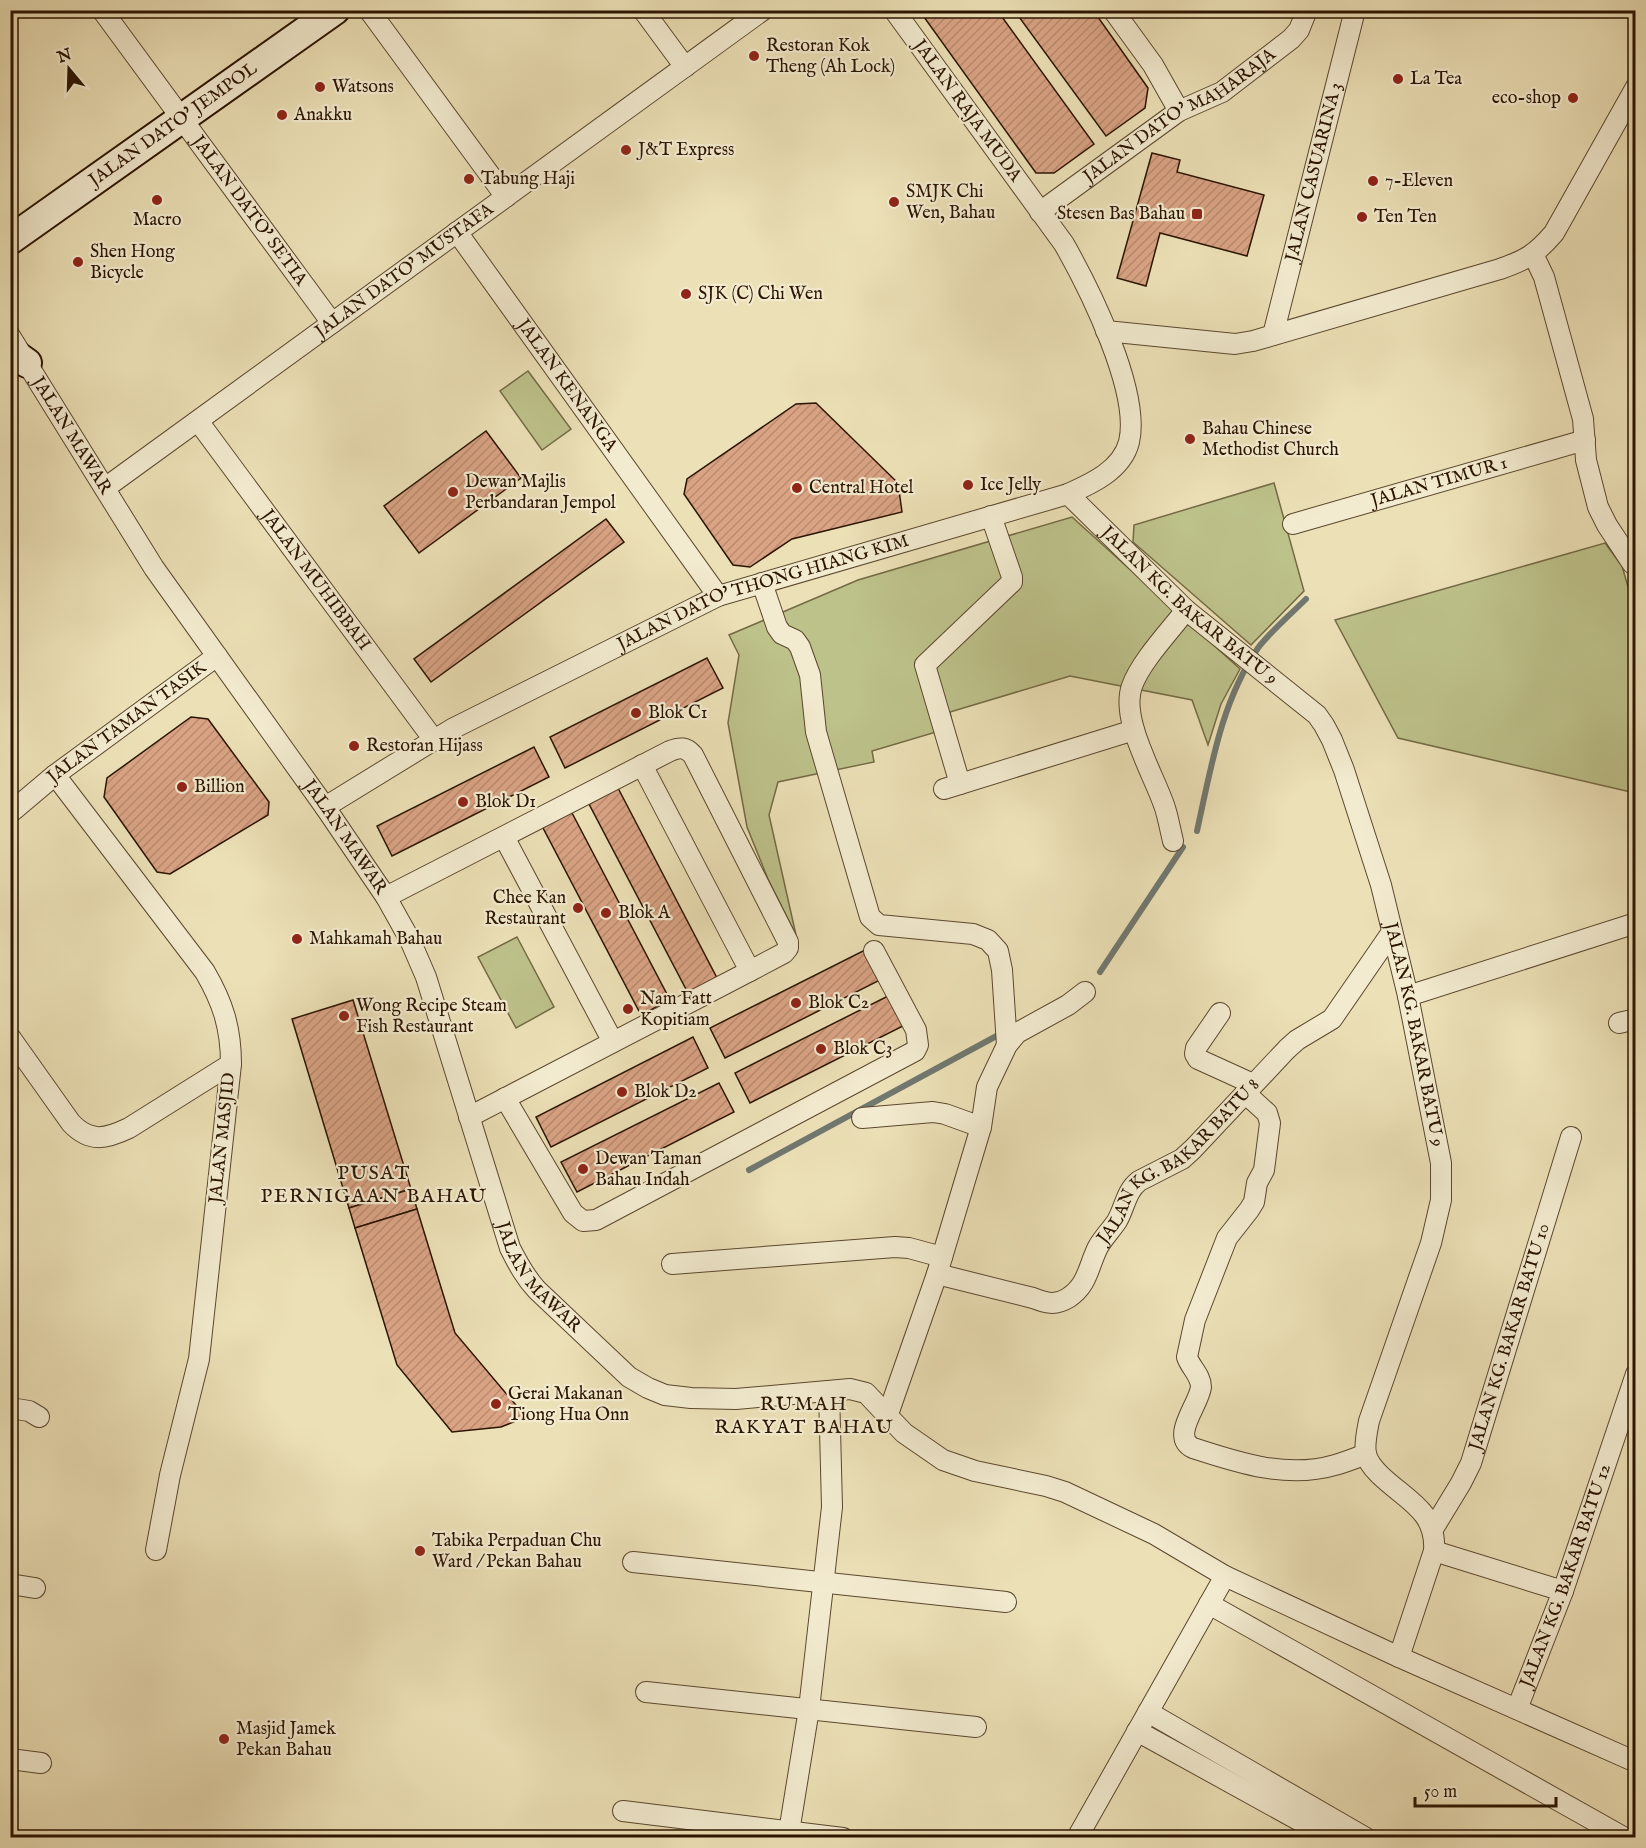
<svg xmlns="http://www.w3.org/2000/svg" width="1646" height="1848" viewBox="0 0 1646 1848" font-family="'IM FELL English',serif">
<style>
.grass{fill:#bdc18a;stroke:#746a45;stroke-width:1.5}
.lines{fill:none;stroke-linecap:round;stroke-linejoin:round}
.stream{stroke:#717870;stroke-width:6}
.building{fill:url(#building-hatch);stroke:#2b1400;stroke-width:1.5}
.minor-casing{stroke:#5b472e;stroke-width:22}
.secondary-casing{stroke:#2b1400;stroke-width:32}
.minor{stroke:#f3ebd0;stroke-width:20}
.secondary{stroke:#f3ebd0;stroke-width:28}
.poi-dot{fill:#8f2418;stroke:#f3ebd0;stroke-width:2}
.labels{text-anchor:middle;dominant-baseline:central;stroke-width:4.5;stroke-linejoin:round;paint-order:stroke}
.poi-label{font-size:18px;fill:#2b1400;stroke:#f3ebd0;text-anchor:start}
.street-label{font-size:18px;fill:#2b1400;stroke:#f3ebd0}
.neighbourhood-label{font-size:20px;letter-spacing:1.5px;fill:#2b1400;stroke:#f3ebd0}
</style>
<defs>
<pattern id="building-hatch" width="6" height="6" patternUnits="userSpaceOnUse" patternTransform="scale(1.5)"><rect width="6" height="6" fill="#d9a384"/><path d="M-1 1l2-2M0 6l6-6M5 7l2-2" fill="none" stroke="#ba8b70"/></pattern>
</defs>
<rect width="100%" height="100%" fill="#ece0b6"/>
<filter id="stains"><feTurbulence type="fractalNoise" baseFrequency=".00333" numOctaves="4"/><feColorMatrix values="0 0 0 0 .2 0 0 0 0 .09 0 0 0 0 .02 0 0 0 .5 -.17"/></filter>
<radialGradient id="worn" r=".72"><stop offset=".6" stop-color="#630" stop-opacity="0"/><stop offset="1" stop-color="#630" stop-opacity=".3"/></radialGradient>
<g class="grass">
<polygon points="528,371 571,429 542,450 500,391"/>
<polygon points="1274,483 1304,591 1251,645 1133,542 1134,525"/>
<polygon points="1072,517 1240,669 1221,704 1208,745 1192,700 1070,676 950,712 953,727 872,751 874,762 778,782 769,815 796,935 768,879 747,827 728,723 739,655 729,635 858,580"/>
<polygon points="1605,543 1622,566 1635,611 1635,793 1398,738 1335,620"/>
<polygon points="517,937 554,1007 516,1028 478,957"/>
</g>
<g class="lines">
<g class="stream">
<path d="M1197,831C1211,768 1221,702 1258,648C1269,633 1292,613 1306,599"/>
<polyline points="1100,972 1183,847"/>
<polyline points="749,1170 1002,1033"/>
</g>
</g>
<g class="building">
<polygon points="919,10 997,10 1094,144 1054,173 1036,173"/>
<polygon points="1014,10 1093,10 1148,88 1145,108 1106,136"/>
<polygon points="1152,153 1180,160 1177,172 1264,195 1247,256 1160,233 1146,286 1117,278"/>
<polygon points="816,403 898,483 902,512 792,539 750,567 733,565 684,494 687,479 796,404"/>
<polygon points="486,431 521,478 419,553 384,506"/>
<polygon points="606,519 624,542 431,682 414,659"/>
<polygon points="707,658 723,688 565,768 550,737"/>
<polygon points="191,717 208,719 269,802 268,815 170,874 157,872 104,797 107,778"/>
<polygon points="534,747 549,777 392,856 377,826"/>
<polygon points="618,788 717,978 688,993 589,804"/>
<polygon points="571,811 670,1000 641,1015 542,826"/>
<polygon points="867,949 882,979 725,1058 710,1028"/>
<polygon points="892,994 907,1024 750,1103 735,1073"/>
<polygon points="353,1000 411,1189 349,1208 292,1019"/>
<polygon points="693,1037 708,1068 551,1147 536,1117"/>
<polygon points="719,1083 734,1112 577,1192 561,1162"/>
<polygon points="411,1189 417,1209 355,1228 349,1208"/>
<polygon points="417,1209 455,1333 526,1417 501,1427 452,1432 397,1365 355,1228"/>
</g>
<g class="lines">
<defs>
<g id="minor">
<path id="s1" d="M102,10L332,323"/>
<polyline points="369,10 506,197"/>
<polyline points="643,10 685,67"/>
<polyline points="1113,10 1153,65 1179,111"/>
<path id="s2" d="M1040,212L1179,111L1222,92L1291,39L1299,30L1307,10"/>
<path id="s3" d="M457,232L718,596"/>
<polyline points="1533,254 1544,277 1583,419 1586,460 1598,507 1607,525 1632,563 1636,562"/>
<path d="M1106,331L1235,344L1253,341L1500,269C1526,260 1536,254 1554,233L1636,87"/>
<path id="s4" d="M1273,335L1355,10"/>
<path id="s5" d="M10,336L154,568L325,807L386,897L410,940L426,977L510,1248C518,1264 525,1277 537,1290L629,1377L648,1388L665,1395L691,1398L736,1399L850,1389L866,1393L904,1433L943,1460L975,1471L1046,1486L1065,1492L1154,1534L1225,1576L1399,1657L1636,1762"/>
<path id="s6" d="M198,421L434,740"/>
<path id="s7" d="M105,488L763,10"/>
<path id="s8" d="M1068,494L1186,610L1317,715L1324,725L1332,740L1344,770L1381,885L1408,996L1441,1163V1200L1431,1243L1369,1421C1367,1432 1364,1444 1366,1454C1368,1462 1374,1469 1379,1474C1404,1499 1437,1510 1434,1551L1399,1657"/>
<path id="s9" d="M1293,524L1585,440"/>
<polyline points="762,583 777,627 782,634 795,640 800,647 810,675 816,732 870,917 879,925 973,934 988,940 998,951 1002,970 1007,1045"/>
<path d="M55,775L205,972C223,1003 231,1028 231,1064L199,1359L170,1475L156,1550"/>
<polyline points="960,784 925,665 1012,582 1012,577 991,516"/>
<polyline points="944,789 1134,730"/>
<path id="s10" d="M325,807L452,729L718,596L1068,494C1091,484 1122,470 1129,442C1141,392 1089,288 1064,244L894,10"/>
<path id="s11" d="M10,813L55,775L217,656"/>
<polyline points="504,837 613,1042"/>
<path d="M1173,841C1170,829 1168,816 1164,805C1153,773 1120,719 1132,686C1141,661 1170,631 1186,610"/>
<path d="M386,897L670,751C680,747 686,747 693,755L788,942V948L784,953L750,971"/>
<polyline points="1408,996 1636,923"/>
<polyline points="1220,1013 1196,1048 1195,1054 1198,1059 1253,1084"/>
<polyline points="1619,1023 1636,1019"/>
<path d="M10,1037L71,1123C90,1143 106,1139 129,1128L231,1064"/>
<path d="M1245,1093L1267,1113L1270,1123L1264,1170L1257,1183L1254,1202L1249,1210L1227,1238L1195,1320L1187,1357C1190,1367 1201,1375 1201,1387C1199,1405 1170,1436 1193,1448C1239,1463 1287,1479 1335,1465C1346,1462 1356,1458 1366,1454"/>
<polyline points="505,1098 573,1213 583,1221 596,1220 915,1051 918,1045 916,1030 874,951"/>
<polyline points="469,1117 750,971 642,765"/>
<polyline points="862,1118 933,1112 945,1114 981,1127"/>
<polyline points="672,1264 895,1247 909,1248 942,1257"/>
<path id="s12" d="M937,1274L1033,1298C1046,1303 1055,1306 1068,1298C1088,1285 1088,1267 1098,1247C1103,1238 1111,1230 1117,1221C1125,1207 1126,1191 1139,1181L1182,1159L1193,1149L1287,1049L1297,1040L1332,1019L1392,932"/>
<polyline points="10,1408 29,1411 39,1417"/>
<polyline points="887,1417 937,1274 981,1127 987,1087 1007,1045 1017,1033 1068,1005 1085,992"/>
<path id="s13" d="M1433,1529L1461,1483L1471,1463L1571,1137"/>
<polyline points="1434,1551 1563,1591"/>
<polyline points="633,1562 1006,1602"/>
<polyline points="10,1584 35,1588"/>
<polyline points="1209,1604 1625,1838"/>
<polyline points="646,1692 976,1727"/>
<path id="s14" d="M1517,1709L1563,1591L1636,1374"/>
<polyline points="1148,1712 1366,1838"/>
<polyline points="1137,1731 1331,1838"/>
<polyline points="10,1759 41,1763"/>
<polyline points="623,1811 843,1838"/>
<polyline points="788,1838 809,1709 832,1507 829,1391"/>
<polyline points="1077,1838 1225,1576"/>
</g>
<g id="secondary">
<path id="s15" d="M10,240L335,10"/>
<polyline points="10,351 27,363"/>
</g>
</defs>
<use href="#minor" class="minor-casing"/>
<use href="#secondary" class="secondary-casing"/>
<use href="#minor" class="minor"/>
<use href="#secondary" class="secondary"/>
</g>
<g class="poi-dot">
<circle cx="754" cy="56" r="6"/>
<circle cx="1398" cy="79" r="6"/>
<circle cx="320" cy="87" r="6"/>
<circle cx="1573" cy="98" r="6"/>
<circle cx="282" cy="115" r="6"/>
<circle cx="626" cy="150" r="6"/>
<circle cx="469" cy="179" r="6"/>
<circle cx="1373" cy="181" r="6"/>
<circle cx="157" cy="200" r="6"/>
<circle cx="894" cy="202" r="6"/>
<rect x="1191" y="208" width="12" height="12" rx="3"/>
<circle cx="1362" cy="217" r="6"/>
<circle cx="78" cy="262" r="6"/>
<circle cx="686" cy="294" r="6"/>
<circle cx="1190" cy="439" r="6"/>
<circle cx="968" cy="485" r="6"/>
<circle cx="797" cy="488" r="6"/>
<circle cx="453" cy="492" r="6"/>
<circle cx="636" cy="713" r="6"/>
<circle cx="354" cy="746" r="6"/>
<circle cx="182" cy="787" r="6"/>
<circle cx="463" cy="802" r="6"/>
<circle cx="578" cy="908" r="6"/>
<circle cx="606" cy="913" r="6"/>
<circle cx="297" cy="939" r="6"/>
<circle cx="796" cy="1003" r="6"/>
<circle cx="628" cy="1009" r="6"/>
<circle cx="344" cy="1016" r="6"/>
<circle cx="821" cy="1049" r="6"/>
<circle cx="622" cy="1092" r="6"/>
<circle cx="583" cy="1169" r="6"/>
<circle cx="496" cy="1404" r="6"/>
<circle cx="420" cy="1551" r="6"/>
<circle cx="224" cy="1739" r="6"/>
</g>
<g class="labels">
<g class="poi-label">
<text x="766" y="46">Restoran Kok<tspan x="766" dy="21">Theng (Ah Lock)</tspan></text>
<text x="1410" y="79">La Tea</text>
<text x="332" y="87">Watsons</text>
<text x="1561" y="98" text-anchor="end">eco-shop</text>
<text x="294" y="115">Anakku</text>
<text x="638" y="150">J&amp;T Express</text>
<text x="481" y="179">Tabung Haji</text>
<text x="1385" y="181">7-Eleven</text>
<text x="906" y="192">SMJK Chi<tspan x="906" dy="21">Wen, Bahau</tspan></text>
<text x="1185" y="214" text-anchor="end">Stesen Bas Bahau</text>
<text x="1374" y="217">Ten Ten</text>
<text x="157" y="220" text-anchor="middle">Macro</text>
<text x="90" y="252">Shen Hong<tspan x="90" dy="21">Bicycle</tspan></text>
<text x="698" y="294">SJK (C) Chi Wen</text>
<text x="1202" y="429">Bahau Chinese<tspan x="1202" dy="21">Methodist Church</tspan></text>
<text x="465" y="482">Dewan Majlis<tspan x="465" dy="21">Perbandaran Jempol</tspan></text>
<text x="980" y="485">Ice Jelly</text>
<text x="809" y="488">Central Hotel</text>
<text x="648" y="713">Blok C1</text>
<text x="366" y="746">Restoran Hijass</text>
<text x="194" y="787">Billion</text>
<text x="475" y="802">Blok D1</text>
<text x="566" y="898" text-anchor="end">Chee Kan<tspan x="566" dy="21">Restaurant</tspan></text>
<text x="618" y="913">Blok A</text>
<text x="309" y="939">Mahkamah Bahau</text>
<text x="640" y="999">Nam Fatt<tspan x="640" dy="21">Kopitiam</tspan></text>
<text x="808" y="1003">Blok C2</text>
<text x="356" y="1006">Wong Recipe Steam<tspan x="356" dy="21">Fish Restaurant</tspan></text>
<text x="833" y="1049">Blok C3</text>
<text x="634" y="1092">Blok D2</text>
<text x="595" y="1159">Dewan Taman<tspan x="595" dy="21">Bahau Indah</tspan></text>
<text x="508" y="1394">Gerai Makanan<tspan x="508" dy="21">Tiong Hua Onn</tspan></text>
<text x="432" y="1541">Tabika Perpaduan Chu<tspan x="432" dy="21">Ward / Pekan Bahau</tspan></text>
<text x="236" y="1729">Masjid Jamek<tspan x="236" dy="21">Pekan Bahau</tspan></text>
</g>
<g class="street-label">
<text transform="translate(967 111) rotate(54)">JALAN RAJA MUDA</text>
<text stroke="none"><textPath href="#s2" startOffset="170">JALAN DATO' MAHARAJA</textPath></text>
<text stroke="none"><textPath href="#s15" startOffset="200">JALAN DATO' JEMPOL</textPath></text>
<text stroke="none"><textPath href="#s4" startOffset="168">JALAN CASUARINA 3</textPath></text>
<text stroke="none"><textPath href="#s1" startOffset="249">JALAN DATO' SETIA</textPath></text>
<text stroke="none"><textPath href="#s7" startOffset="370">JALAN DATO' MUSTAFA</textPath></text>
<text stroke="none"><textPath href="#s3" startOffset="189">JALAN KENANGA</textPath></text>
<text stroke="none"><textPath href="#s5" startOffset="117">JALAN MAWAR</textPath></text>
<text stroke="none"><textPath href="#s9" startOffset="152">JALAN TIMUR 1</textPath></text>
<text stroke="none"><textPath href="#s6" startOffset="198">JALAN MUHIBBAH</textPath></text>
<text stroke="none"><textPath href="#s10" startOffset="490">JALAN DATO' THONG HIANG KIM</textPath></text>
<text stroke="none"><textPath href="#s8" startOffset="165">JALAN KG. BAKAR BATU 9</textPath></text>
<text stroke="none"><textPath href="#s11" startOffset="148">JALAN TAMAN TASIK</textPath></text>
<text stroke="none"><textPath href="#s5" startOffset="603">JALAN MAWAR</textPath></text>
<text stroke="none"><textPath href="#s8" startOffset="669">JALAN KG. BAKAR BATU 9</textPath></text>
<text transform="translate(223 1138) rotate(-84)">JALAN MASJID</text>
<text stroke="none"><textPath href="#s12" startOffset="316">JALAN KG. BAKAR BATU 8</textPath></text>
<text stroke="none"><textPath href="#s5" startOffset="1089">JALAN MAWAR</textPath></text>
<text stroke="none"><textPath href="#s13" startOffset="208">JALAN KG. BAKAR BATU 10</textPath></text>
<text stroke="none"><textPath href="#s14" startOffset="142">JALAN KG. BAKAR BATU 12</textPath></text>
</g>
<g class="neighbourhood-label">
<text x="374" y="1173">PUSAT<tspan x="374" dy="23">PERNIGAAN BAHAU</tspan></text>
<text x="804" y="1404">RUMAH<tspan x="804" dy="23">RAKYAT BAHAU</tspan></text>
</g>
</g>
<rect width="1646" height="1848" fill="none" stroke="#ece0b6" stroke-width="36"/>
<rect x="12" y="12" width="1622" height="1824" fill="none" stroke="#2b1400" stroke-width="3"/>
<rect x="18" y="18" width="1610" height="1812" fill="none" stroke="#2b1400" stroke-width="1.5"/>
<g transform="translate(69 69) rotate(341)" stroke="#f3ebd0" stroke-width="4.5" paint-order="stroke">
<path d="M0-4.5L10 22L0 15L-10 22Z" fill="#2b1400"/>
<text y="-9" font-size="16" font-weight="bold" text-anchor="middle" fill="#2b1400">N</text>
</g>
<path d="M1415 1797v9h141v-9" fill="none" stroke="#2b1400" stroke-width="3"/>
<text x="1424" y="1797" font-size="18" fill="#2b1400" stroke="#f3ebd0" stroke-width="4.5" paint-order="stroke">50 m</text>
<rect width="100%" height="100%" filter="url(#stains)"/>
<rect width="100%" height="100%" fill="url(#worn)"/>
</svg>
